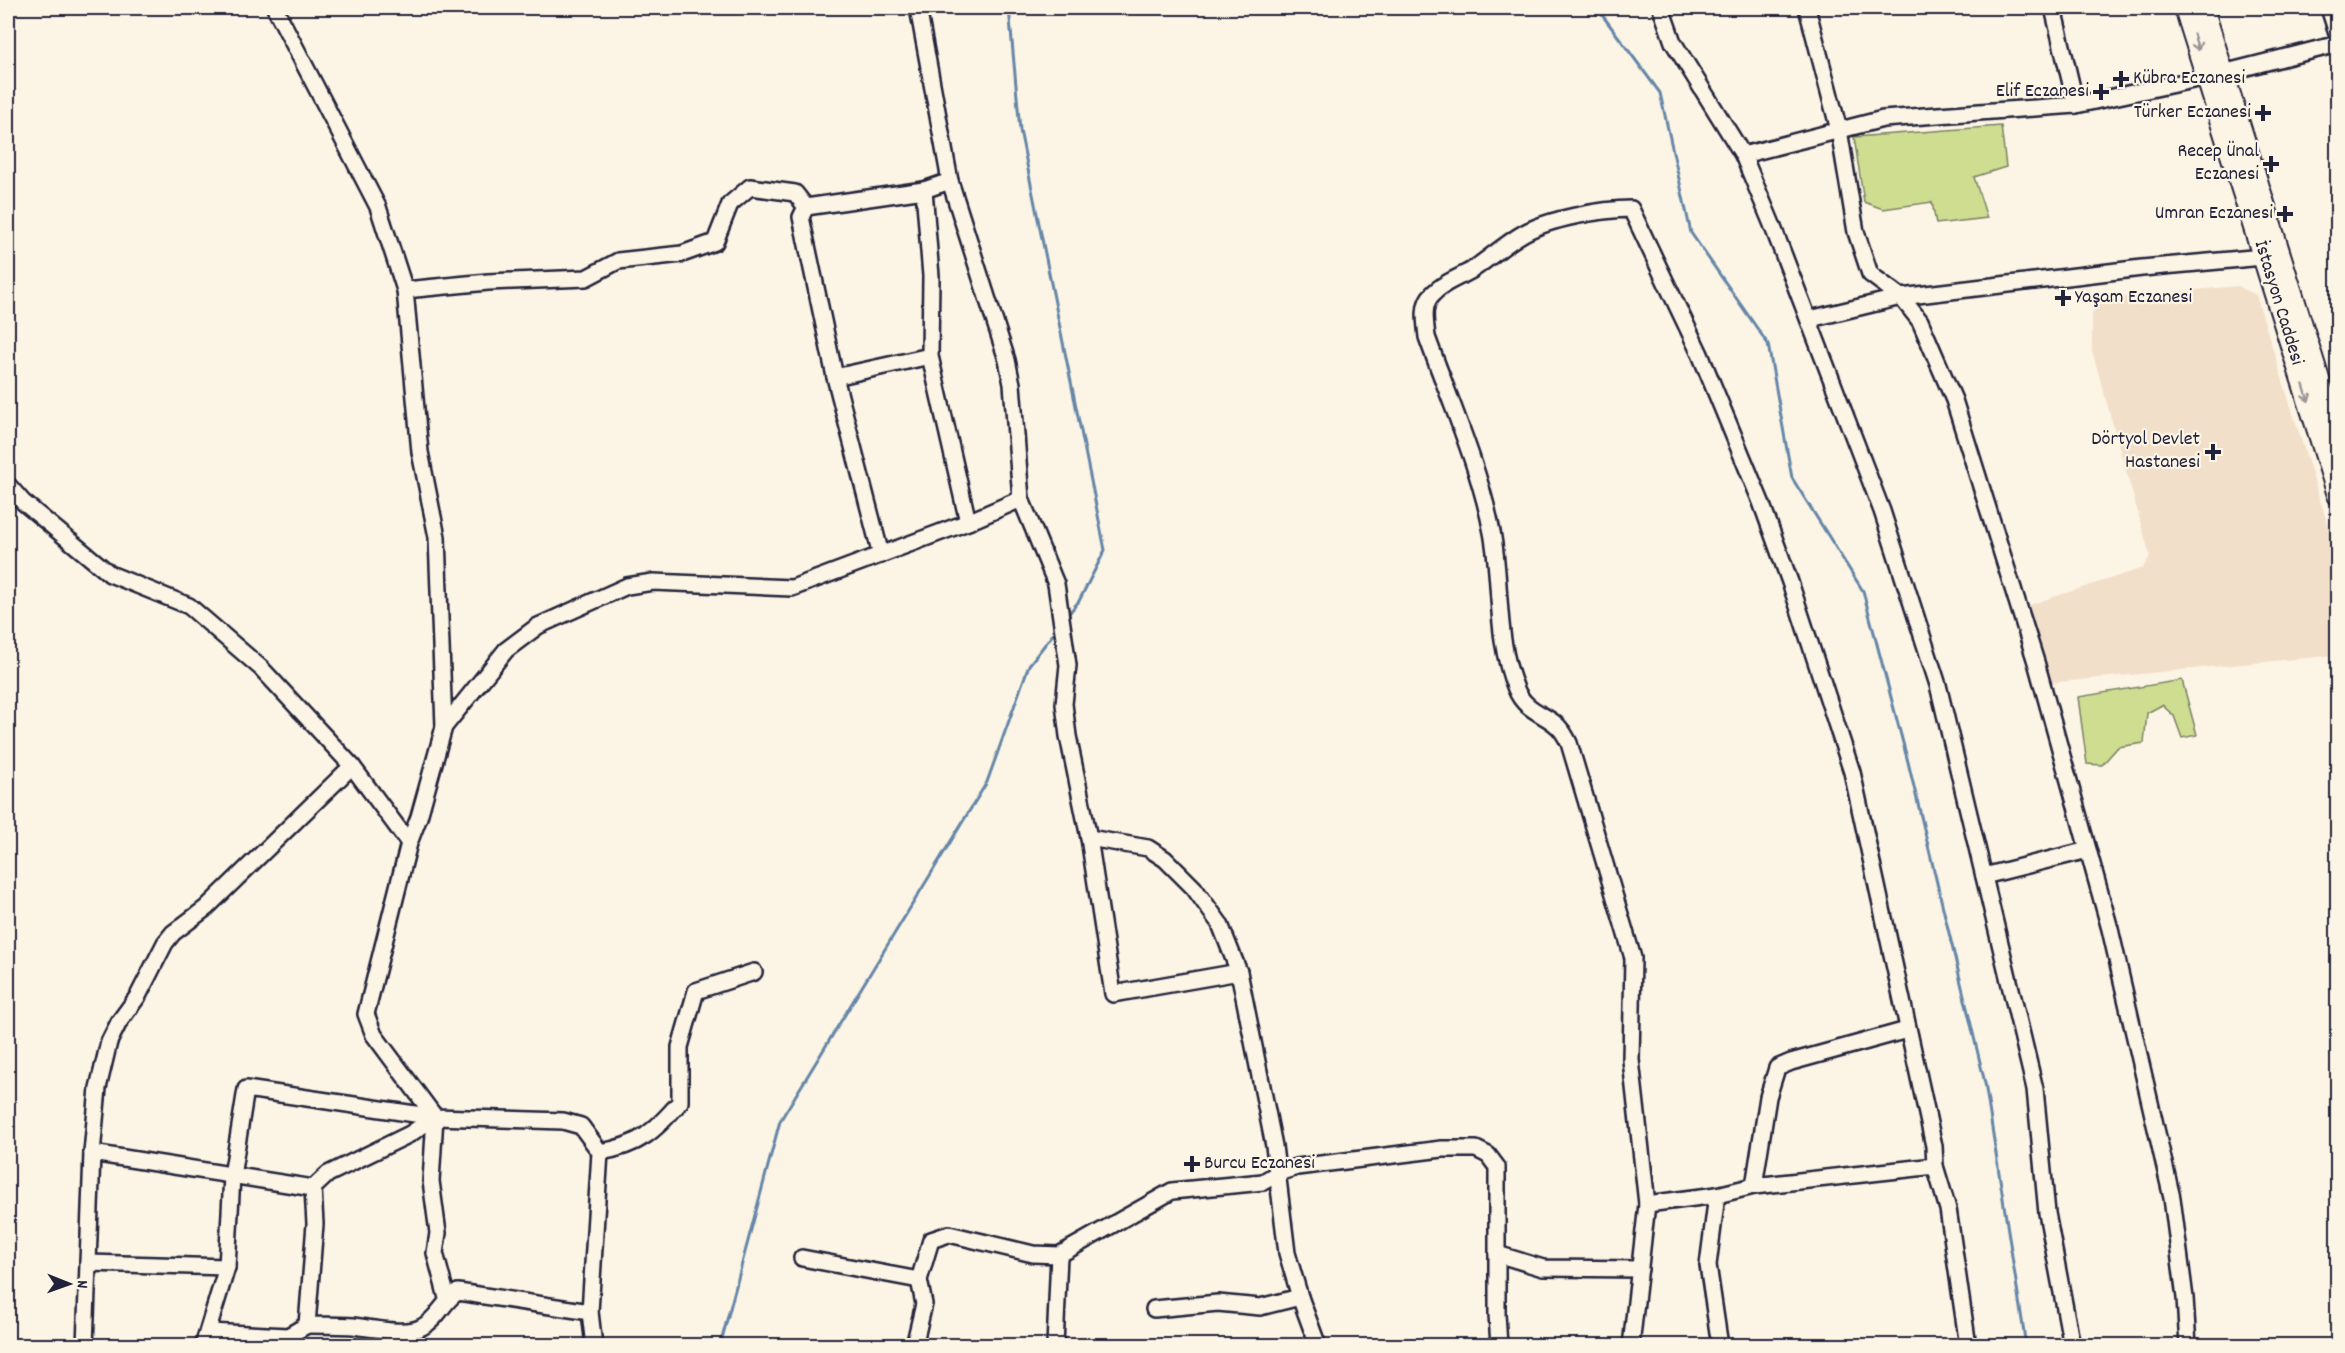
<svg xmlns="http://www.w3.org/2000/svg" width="2345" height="1353" viewBox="0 0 2345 1353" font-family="Dekko,sans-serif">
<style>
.built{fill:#f2dfca}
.green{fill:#cfdd91;stroke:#788066;stroke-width:1.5}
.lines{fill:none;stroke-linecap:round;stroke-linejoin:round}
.stream{stroke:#6586a8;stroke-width:3}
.minor-casing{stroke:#22223b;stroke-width:20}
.major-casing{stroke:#22223b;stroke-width:24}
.minor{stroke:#fcf5e5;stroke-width:15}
.major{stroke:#fcf5e5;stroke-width:20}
.oneway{stroke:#9a9698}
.poi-dot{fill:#22223b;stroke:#fcf5e5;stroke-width:2}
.labels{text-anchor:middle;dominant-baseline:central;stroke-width:4.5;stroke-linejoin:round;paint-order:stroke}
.poi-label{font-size:20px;fill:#22223b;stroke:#fcf5e5;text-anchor:end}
.street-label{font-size:20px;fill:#22223b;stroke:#fcf5e5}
</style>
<rect width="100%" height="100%" fill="#fcf5e5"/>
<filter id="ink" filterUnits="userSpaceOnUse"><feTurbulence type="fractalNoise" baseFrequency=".0167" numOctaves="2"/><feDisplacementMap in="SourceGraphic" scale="12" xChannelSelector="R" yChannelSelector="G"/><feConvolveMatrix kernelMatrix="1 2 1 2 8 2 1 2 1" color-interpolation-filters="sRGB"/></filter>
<g filter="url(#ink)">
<polygon class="built" points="2238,286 2256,295 2337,554 2337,655 2049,683 2026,606 2143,568 2150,556 2092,351 2092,314 2098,299"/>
<g class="green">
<polygon points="2001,126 2006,167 1974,177 1987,218 1936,224 1932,202 1883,209 1864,202 1854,137"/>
<polygon points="2182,680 2197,735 2182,738 2174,716 2162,705 2147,713 2144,743 2118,747 2102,765 2087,764 2078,697"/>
</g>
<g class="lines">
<g class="stream">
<polyline points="1009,8 1020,130 1105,550 1079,601 1066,617"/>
<polyline points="1597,8 1660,93 1691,233 1768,344 1792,478 1863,591 1908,762 1985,1083 2026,1346"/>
<polyline points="720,1346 780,1121 987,782 1029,665 1057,629"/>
</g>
<defs>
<g id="minor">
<polyline points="275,8 378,207 405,290 420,452 437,537 444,727"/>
<polyline points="918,8 950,181 1007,360 1012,384 1021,499 1056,584 1068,665 1064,704 1068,736 1089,838 1113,994 1239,972"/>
<polyline points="1661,8 1673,42 1743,155 1771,222 1882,511 1938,685 2035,1089 2047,1213 2072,1346"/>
<polyline points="1807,8 1839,130 1856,232 1870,274 1901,297 1920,321 1954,400 2036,662 2110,929 2172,1198 2185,1298 2188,1346"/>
<polyline points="2053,8 2076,105"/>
<polyline points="2329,8 2338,36"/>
<polyline points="2223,73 2338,44"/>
<polyline points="1743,155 1883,119 2076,105 2207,77"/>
<polyline points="924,190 931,276 930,356 968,522"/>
<polyline points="405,290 488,282 586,278 618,261 682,254 715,242 730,204 750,187 795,193 806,207"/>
<polyline points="1810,319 1901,297 2142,268 2263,257 2273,254"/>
<polyline points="835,377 930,356"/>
<polyline points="8,485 23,502 110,574 189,606 261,668 352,766 409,843"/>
<polyline points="881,555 835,377 801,217 806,207 924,190 950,181"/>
<polyline points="1089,838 1148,848 1165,859 1194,888 1220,924 1239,972 1274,1146 1287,1253 1300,1297 1318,1346"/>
<polyline points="1984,876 2088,850"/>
<path d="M600,1152C639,1146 655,1131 680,1102V1047L696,991L754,972"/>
<polyline points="92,1153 313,1188"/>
<polyline points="1754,1186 1768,1097 1777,1068 1791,1062 1907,1030"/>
<path d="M313,1188L315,1224L307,1325C322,1325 338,1325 353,1326C372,1328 406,1336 422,1327C439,1318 443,1301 458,1292L590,1312"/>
<polyline points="313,1188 328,1174 410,1134 435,1117"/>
<polyline points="1717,1195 1708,1265 1720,1346"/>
<polyline points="1647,1204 1717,1195 1754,1186 1935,1166"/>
<polyline points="1497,1254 1543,1268 1640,1269"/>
<polyline points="802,1258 919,1280"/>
<polyline points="88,1263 227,1267"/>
<polyline points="447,1298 435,1253 438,1233 431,1181 435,1117 374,1035 366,1014 409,843 419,817 444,727 506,650 538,626 627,586 653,582 792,588 968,522 1021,499"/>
<polyline points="1154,1309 1218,1303 1260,1307 1300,1297"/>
<polyline points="209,1332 288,1336 307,1325"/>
<polyline points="85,1346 92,1153 98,1088 109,1042 119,1022 138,996 165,943 173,933 206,908 352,766"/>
<polyline points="203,1346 227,1267 232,1176 246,1089 435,1117 563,1121 581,1126 600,1152 590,1312 594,1346"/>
<polyline points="914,1346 924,1304 919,1280 931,1240 949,1234 1033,1254 1059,1255 1172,1191 1263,1182 1278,1173 1297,1167 1442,1149 1476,1149 1488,1155 1497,1167 1497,1314 1499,1346"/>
<polyline points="1055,1346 1059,1255"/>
<path d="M1631,1346L1647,1204L1631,1060L1633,958L1569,743C1567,739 1565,735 1562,731C1550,714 1526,714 1516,689C1495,639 1502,584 1492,532C1479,466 1450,401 1427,337C1426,325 1422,308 1430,297C1440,284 1458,278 1472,270C1490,258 1506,243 1524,233C1549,219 1602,209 1631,209L1700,354L1761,502L1790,582L1852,772L1934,1146L1935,1166L1948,1209L1968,1346"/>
</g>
<g id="major">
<polyline points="2185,8 2338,495"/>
<polyline points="2203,8 2338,440"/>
</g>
</defs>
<use href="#minor" class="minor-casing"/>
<use href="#major" class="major-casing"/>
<use href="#minor" class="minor"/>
<use href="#major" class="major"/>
</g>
<defs><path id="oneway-shaft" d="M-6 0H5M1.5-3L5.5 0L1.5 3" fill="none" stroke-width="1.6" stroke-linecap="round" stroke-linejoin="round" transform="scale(1.5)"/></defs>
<g class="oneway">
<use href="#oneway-shaft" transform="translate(2196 42) rotate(73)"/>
<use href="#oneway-shaft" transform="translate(2306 393) rotate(73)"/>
</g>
</g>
<g class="poi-dot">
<path d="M2118 70h6v6h6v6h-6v6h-6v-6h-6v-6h6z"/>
<path d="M2098 83h6v6h6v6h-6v6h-6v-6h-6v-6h6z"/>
<path d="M2260 104h6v6h6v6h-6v6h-6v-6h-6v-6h6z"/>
<path d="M2268 155h6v6h6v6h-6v6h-6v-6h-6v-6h6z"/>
<path d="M2282 205h6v6h6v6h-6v6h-6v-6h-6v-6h6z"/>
<path d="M2060 289h6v6h6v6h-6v6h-6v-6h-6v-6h6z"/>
<path d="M2210 443h6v6h6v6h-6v6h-6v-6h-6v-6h6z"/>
<path d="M1189 1155h6v6h6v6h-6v6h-6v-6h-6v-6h6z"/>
</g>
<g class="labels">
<g class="poi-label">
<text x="2133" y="79" text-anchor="start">Kübra Eczanesi</text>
<text x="2089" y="92">Elif Eczanesi</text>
<text x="2251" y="113">Türker Eczanesi</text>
<text x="2259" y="152">Recep Ünal<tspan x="2259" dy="23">Eczanesi</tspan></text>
<text x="2273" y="214">Umran Eczanesi</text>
<text x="2075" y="298" text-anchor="start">Yaşam Eczanesi</text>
<text x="2200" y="440">Dörtyol Devlet<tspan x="2200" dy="23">Hastanesi</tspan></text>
<text x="1204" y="1164" text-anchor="start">Burcu Eczanesi</text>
</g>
<g class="street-label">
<text transform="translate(2278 303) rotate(73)">İstasyon Caddesi</text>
</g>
</g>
<rect width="2345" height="1353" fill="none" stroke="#fcf5e5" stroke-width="30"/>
<rect x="15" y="15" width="2315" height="1323" fill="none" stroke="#22223b" stroke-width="2" filter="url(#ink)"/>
<g transform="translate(69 1284) rotate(91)" stroke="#fcf5e5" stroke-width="4.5" paint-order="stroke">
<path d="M0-4.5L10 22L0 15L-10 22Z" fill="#22223b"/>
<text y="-9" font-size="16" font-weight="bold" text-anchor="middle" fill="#22223b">N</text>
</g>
</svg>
